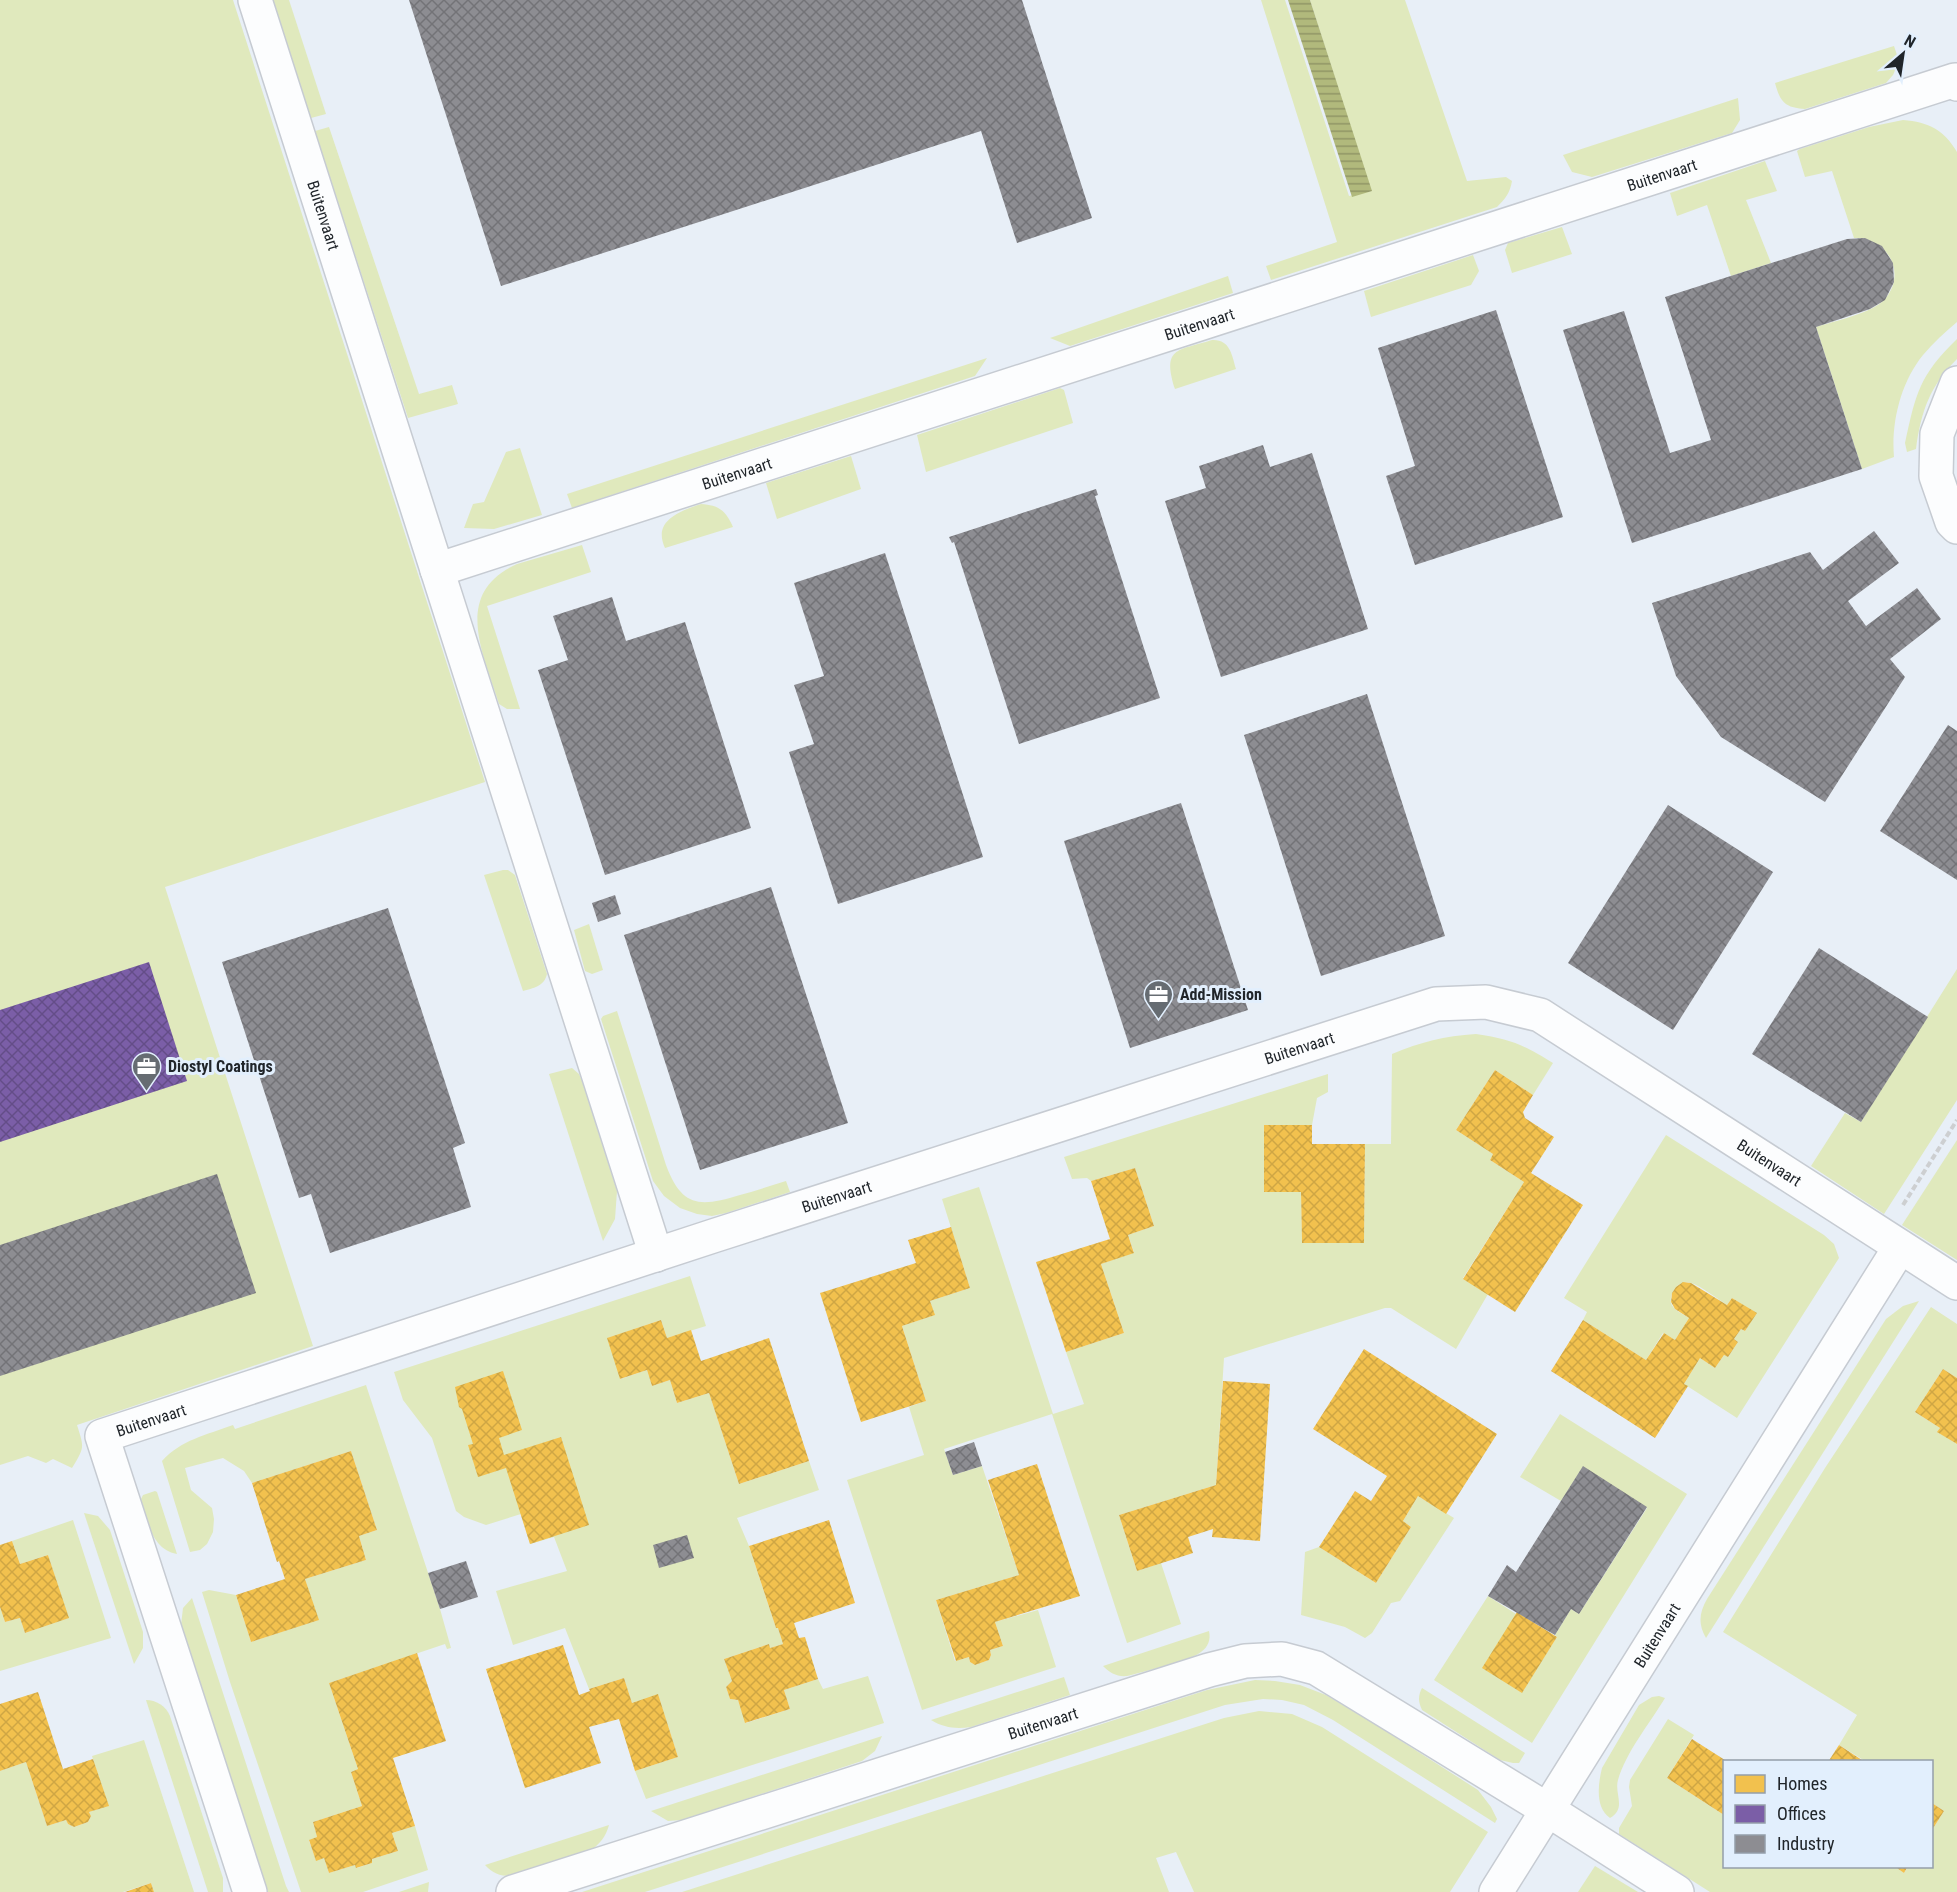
<svg xmlns="http://www.w3.org/2000/svg" width="1957" height="1892" viewBox="0 0 1957 1892" font-family="'Roboto Condensed',sans-serif">
<style>
.green{fill:#e0e9bd}
.water{fill:url(#water-rules)}
.homes{fill:url(#homes-cross-hatch)}
.offices{fill:url(#offices-cross-hatch)}
.industry{fill:url(#industry-cross-hatch)}
.lines{fill:none;stroke-linecap:round;stroke-linejoin:round}
.street-casing{stroke:#c6cbd2;stroke-width:36}
.path{stroke:#cdcfd1;stroke-width:4;stroke-dasharray:6 3;stroke-linecap:butt}
.street{stroke:#fcfdfe;stroke-width:33}
.labels{text-anchor:middle;dominant-baseline:central;stroke-width:6;stroke-linejoin:round;paint-order:stroke}
.street-label{font-size:16px;fill:#20252a;stroke:#e2effd}
.poi-label{font-size:16px;font-weight:bold;fill:#20252a;stroke:#e2effd;text-anchor:start}
</style>
<defs>
<pattern id="water-rules" width="6" height="5" patternUnits="userSpaceOnUse" patternTransform="scale(1.5)"><rect width="6" height="5" fill="#b1b97c"/><path d="M0 2.5h6" fill="none" stroke="#909666"/></pattern>
<pattern id="homes-cross-hatch" width="8" height="8" patternUnits="userSpaceOnUse" patternTransform="scale(1.5)"><rect width="8" height="8" fill="#f2c14e"/><path d="M0 0l8 8M0 8l8-8" fill="none" stroke="#cfa644"/></pattern>
<pattern id="offices-cross-hatch" width="8" height="8" patternUnits="userSpaceOnUse" patternTransform="scale(1.5)"><rect width="8" height="8" fill="#7b5ea7"/><path d="M0 0l8 8M0 8l8-8" fill="none" stroke="#644d88"/></pattern>
<pattern id="industry-cross-hatch" width="8" height="8" patternUnits="userSpaceOnUse" patternTransform="scale(1.5)"><rect width="8" height="8" fill="#8d8d92"/><path d="M0 0l8 8M0 8l8-8" fill="none" stroke="#737377"/></pattern>
</defs>
<rect width="100%" height="100%" fill="#e8eff7"/>
<g class="green">
<path d="M0,0H233L485,782L165,887L313,1346L77,1425C84,1447 85,1447 72,1468L53,1459L46,1463L28,1456L0,1465Z"/>
<polygon points="272,0 289,0 326,114 311,118"/>
<path d="M1261,0H1285L1349,196L1371,191L1310,0H1405L1467,181L1506,177L1512,181C1510,193 1505,199 1497,207L1271,280L1266,266L1337,242Z"/>
<path d="M1894,46L1899,61L1893,75L1886,83L1805,109C1785,108 1780,102 1775,83Z"/>
<polygon points="1738,98 1740,120 1732,133 1592,177 1572,172 1563,155"/>
<path d="M1903,120C1929,122 1944,130 1957,152V322C1945,332 1933,343 1923,355C1901,382 1891,422 1894,457L1862,469L1816,327C1834,321 1873,313 1885,299C1908,272 1886,237 1854,238L1832,171L1805,177L1797,151L1800,149L1869,127Z"/>
<polygon points="329,127 419,394 452,385 458,404 408,418 315,131"/>
<polygon points="1765,161 1777,191 1746,200 1771,263 1731,276 1707,205 1677,216 1670,193"/>
<polygon points="1562,227 1572,254 1512,273 1505,250 1508,243"/>
<polygon points="1473,255 1479,271 1471,285 1371,317 1364,291"/>
<polygon points="1228,276 1233,293 1070,346 1050,338"/>
<path d="M1957,339V359C1930,386 1921,411 1916,449L1907,452L1905,443C1916,393 1919,376 1957,339Z"/>
<path d="M1212,340C1230,339 1232,355 1236,369L1175,389C1162,347 1177,351 1212,340Z"/>
<polygon points="987,358 975,376 572,508 567,494"/>
<polygon points="1060,388 1064,390 1073,423 926,472 917,435"/>
<polygon points="520,448 542,515 494,529 464,528 473,504 484,502 506,452"/>
<polygon points="851,456 861,489 777,519 766,483"/>
<path d="M701,504C719,505 726,511 733,527L665,548C652,520 681,511 701,504Z"/>
<path d="M582,545L591,572L487,606L520,709H507L499,704C483,653 452,593 517,564Z"/>
<path d="M503,870H508L515,875L547,974C544,987 533,988 523,991L484,875Z"/>
<polygon points="589,924 603,970 592,974 585,971 574,930"/>
<polygon points="1957,969 1957,1100 1884,1214 1811,1166 1845,1113 1861,1122"/>
<path d="M617,1011L666,1165C682,1208 700,1207 740,1195C755,1191 770,1186 786,1181L790,1192L726,1213L712,1216L697,1214L680,1208L664,1196L653,1181L601,1019L603,1016Z"/>
<path d="M1476,1034C1511,1039 1524,1045 1553,1063L1533,1095L1495,1070L1456,1130L1493,1154L1490,1160L1524,1182L1463,1278L1488,1294L1456,1349L1391,1308H1385L1224,1358L1216,1485L1119,1515L1137,1571L1161,1563L1181,1624L1127,1643L1052,1414L944,1449L953,1475L982,1466L1019,1575L936,1600L955,1661L969,1657L970,1662L975,1665L989,1660L991,1655L990,1650L1003,1646L995,1622L1038,1610L1056,1667L922,1710L847,1480L924,1455L909,1407L926,1401L902,1326L934,1315L930,1301L970,1288L942,1199L979,1187L1053,1414L1084,1404L1066,1352L1124,1333L1101,1264L1134,1252L1128,1235L1154,1226L1135,1168L1091,1181L1087,1178L1072,1179L1064,1157L1328,1074V1092L1317,1098L1312,1125L1264,1126V1192H1301L1302,1243H1364L1365,1144H1391L1392,1054C1421,1042 1444,1036 1476,1034Z"/>
<polygon points="572,1068 579,1074 582,1081 617,1191 615,1219 603,1241 549,1074"/>
<path d="M1666,1135L1824,1235L1834,1244L1839,1258L1737,1418L1684,1384L1700,1358L1715,1368L1724,1355L1728,1357L1738,1342L1734,1339L1741,1329L1745,1331L1756,1313L1732,1298L1727,1305C1718,1299 1701,1286 1691,1283C1680,1279 1669,1292 1671,1303C1673,1310 1683,1314 1689,1318L1675,1340L1663,1333L1646,1360L1583,1320L1587,1312L1564,1298Z"/>
<polygon points="1957,1140 1957,1260 1902,1225"/>
<polygon points="690,1276 706,1326 667,1338 661,1320 608,1338 621,1379 647,1370 652,1386 670,1380 677,1403 709,1393 739,1484 809,1461 819,1490 737,1518 749,1546 776,1628 778,1628 783,1644 770,1648 769,1644 724,1659 732,1681 726,1687 730,1699 738,1700 746,1723 790,1709 784,1690 818,1679 823,1689 868,1676 884,1723 646,1799 635,1771 678,1757 658,1695 632,1703 624,1678 589,1689 565,1628 513,1645 496,1591 567,1571 554,1537 530,1544 521,1514 486,1525 464,1517 456,1511 432,1438 403,1400 394,1372"/>
<path d="M1919,1301L1706,1638C1698,1624 1699,1613 1707,1599L1886,1319L1903,1306Z"/>
<polygon points="1931,1307 1957,1324 1957,1378 1943,1369 1915,1412 1940,1428 1938,1432 1957,1444 1957,1892 1710,1892 1619,1834 1619,1828 1632,1806 1629,1787 1630,1780 1668,1719 1694,1735 1667,1778 1724,1815 1724,1866 1894,1866 1904,1873 1908,1867 1932,1866 1932,1830 1944,1811 1932,1803 1932,1762 1865,1761 1839,1745 1857,1715 1723,1632 1825,1468"/>
<path d="M366,1385L440,1609L451,1648L447,1649L445,1644L329,1683L358,1769L351,1772L362,1806L313,1822L317,1837L309,1841L316,1860L324,1858L329,1873L355,1865L357,1868L372,1863V1859L398,1851L392,1833L415,1826L428,1870L363,1892H301L230,1682L202,1592L209,1590L236,1595L251,1642L318,1620L305,1579L366,1560L359,1536L377,1530L351,1451L252,1483L244,1471L223,1458L185,1468L191,1490L212,1508L214,1519L213,1532L207,1544L200,1550L190,1552L162,1461C181,1440 206,1435 233,1425L235,1429Z"/>
<polygon points="1560,1414 1687,1494 1532,1743 1434,1680 1488,1596 1516,1614 1522,1692 1557,1637 1555,1635 1571,1609 1579,1614 1647,1508 1583,1467 1561,1501 1520,1477"/>
<path d="M155,1491L157,1492L177,1554C151,1549 148,1521 141,1499L143,1495Z"/>
<polygon points="1418,1496 1454,1518 1400,1601 1391,1603 1372,1633 1365,1638 1345,1627 1301,1615 1305,1552 1319,1547 1376,1583 1411,1527 1403,1521"/>
<polygon points="84,1513 98,1516 110,1530 143,1632 143,1648 134,1664"/>
<polygon points="73,1520 111,1638 0,1671 0,1607 5,1622 20,1618 25,1633 68,1618 48,1555 20,1564 12,1541"/>
<polygon points="192,1598 286,1886 289,1892 268,1892 181,1625 183,1608"/>
<path d="M1209,1631C1211,1640 1208,1647 1201,1652C1192,1660 1142,1672 1127,1676C1117,1677 1110,1673 1103,1666Z"/>
<path d="M1064,1677L1070,1695L971,1727C956,1729 944,1728 931,1720Z"/>
<polygon points="1255,1680 1275,1681 1300,1685 1326,1695 1373,1723 1478,1790 1491,1807 1497,1819 1495,1823 1333,1720 1304,1705 1282,1700 1263,1699 1225,1705 645,1892 582,1892 1207,1690"/>
<path d="M1422,1688L1525,1753L1519,1763H1513L1500,1760L1422,1710C1418,1701 1418,1696 1422,1688Z"/>
<path d="M1659,1696L1665,1698C1650,1723 1626,1752 1618,1780C1614,1794 1627,1808 1610,1818C1595,1808 1598,1784 1602,1768L1639,1705L1652,1697Z"/>
<path d="M146,1700C156,1700 166,1706 170,1716L223,1878V1892H208Z"/>
<polygon points="1259,1711 1292,1714 1322,1727 1488,1832 1450,1892 1194,1892 1176,1852 1156,1858 1169,1892 682,1892 1224,1718"/>
<polygon points="882,1736 875,1751 862,1761 682,1820 668,1821 651,1811"/>
<polygon points="144,1740 194,1892 154,1892 151,1883 123,1892 0,1892 0,1771 26,1762 47,1826 66,1820 68,1824 74,1827 88,1822 91,1816 89,1812 108,1806 92,1756"/>
<path d="M609,1825C606,1836 600,1844 591,1850L510,1876C500,1876 492,1873 485,1865Z"/>
<polygon points="1595,1866 1638,1892 1578,1892"/>
<polygon points="429,1882 428,1892 399,1892"/>
</g>
<polygon class="water" points="1288,0 1310,0 1372,191 1352,197"/>
<g class="homes">
<polygon points="1495,1070 1533,1095 1523,1112 1525,1118 1554,1137 1531,1173 1583,1205 1515,1312 1463,1279 1524,1182 1490,1160 1493,1154 1456,1130"/>
<polygon points="1264,1125 1312,1125 1312,1144 1365,1144 1364,1243 1302,1243 1301,1192 1264,1192"/>
<polygon points="1135,1168 1154,1226 1128,1235 1134,1253 1101,1264 1124,1333 1066,1352 1036,1262 1110,1239 1091,1181"/>
<polygon points="951,1227 970,1288 930,1301 935,1315 902,1326 926,1401 861,1422 820,1293 916,1263 908,1240"/>
<polygon points="1683,1282 1691,1283 1727,1305 1732,1298 1757,1313 1745,1331 1741,1329 1734,1339 1738,1342 1728,1357 1724,1355 1715,1368 1700,1358 1684,1384 1688,1386 1655,1438 1551,1371 1583,1320 1646,1360 1664,1333 1675,1340 1689,1318 1675,1309 1671,1302 1672,1293 1676,1287"/>
<polygon points="661,1320 667,1338 691,1330 701,1361 769,1338 809,1461 739,1484 709,1393 677,1403 670,1380 652,1386 647,1370 620,1379 607,1338"/>
<polygon points="1364,1349 1497,1434 1446,1514 1418,1496 1403,1521 1411,1527 1376,1583 1319,1547 1355,1491 1371,1501 1387,1476 1313,1429"/>
<polygon points="1943,1369 1957,1378 1957,1444 1937,1432 1940,1428 1915,1412"/>
<polygon points="503,1371 522,1430 499,1438 504,1455 561,1437 589,1525 530,1544 506,1468 478,1477 468,1445 473,1444 462,1409 459,1407 455,1387"/>
<polygon points="1223,1381 1270,1384 1260,1541 1212,1537 1213,1529 1188,1537 1193,1553 1137,1571 1119,1515 1216,1485"/>
<polygon points="351,1451 377,1530 359,1536 366,1560 305,1579 319,1620 251,1642 236,1595 285,1579 279,1561 277,1562 252,1483"/>
<polygon points="1037,1464 1080,1596 995,1622 1003,1646 990,1650 991,1655 989,1660 975,1665 970,1662 969,1657 956,1661 936,1600 1019,1575 988,1480"/>
<polygon points="829,1520 855,1603 794,1623 799,1638 805,1637 818,1679 784,1690 790,1709 745,1723 738,1700 730,1699 726,1687 732,1681 724,1659 769,1644 770,1648 783,1644 778,1628 776,1628 749,1546"/>
<polygon points="12,1541 20,1564 48,1555 69,1618 25,1633 20,1618 5,1622 0,1607 0,1545"/>
<polygon points="1517,1612 1557,1637 1522,1693 1482,1668"/>
<polygon points="563,1645 579,1695 590,1691 589,1689 624,1678 632,1703 658,1694 678,1757 635,1771 619,1719 589,1727 601,1763 525,1788 486,1669"/>
<polygon points="417,1653 446,1741 393,1758 415,1826 392,1833 398,1851 372,1859 372,1863 356,1868 355,1865 329,1873 324,1858 316,1861 309,1840 317,1837 313,1822 362,1806 351,1772 358,1769 329,1683"/>
<polygon points="38,1692 63,1769 93,1759 109,1806 89,1812 91,1816 88,1822 74,1827 68,1824 66,1820 47,1826 26,1762 0,1771 0,1704"/>
<polygon points="1692,1739 1728,1762 1724,1762 1724,1815 1667,1778"/>
<polygon points="1839,1745 1865,1762 1828,1762"/>
<polygon points="1932,1803 1944,1811 1932,1830"/>
<polygon points="1894,1866 1908,1866 1904,1873"/>
<polygon points="151,1883 154,1892 125,1892"/>
</g>
<polygon class="offices" points="149,962 187,1081 0,1142 0,1010"/>
<g class="industry">
<polygon points="409,0 1022,0 1092,218 1017,243 981,131 501,286"/>
<polygon points="1865,238 1882,246 1893,263 1894,282 1885,300 1870,309 1816,327 1862,469 1632,543 1563,330 1624,311 1670,453 1711,440 1665,297 1847,239"/>
<polygon points="1496,310 1563,517 1415,565 1386,476 1415,466 1378,348"/>
<polygon points="1263,445 1270,467 1312,453 1368,629 1221,677 1165,501 1206,488 1199,466"/>
<polygon points="1096,489 1098,495 1095,496 1160,698 1019,744 954,542 952,543 949,537"/>
<polygon points="1874,531 1899,563 1848,601 1866,626 1917,588 1941,619 1890,659 1905,677 1825,802 1721,737 1676,676 1652,603 1810,552 1823,570"/>
<polygon points="885,553 983,857 838,904 789,752 814,744 794,685 824,676 794,583"/>
<polygon points="612,597 626,641 685,622 751,828 605,875 538,670 568,660 553,616"/>
<polygon points="1367,694 1445,936 1321,976 1244,735"/>
<polygon points="1948,725 1957,731 1957,880 1880,831"/>
<polygon points="1181,803 1248,1010 1130,1048 1064,841"/>
<polygon points="1668,805 1773,872 1673,1030 1568,963"/>
<polygon points="771,887 848,1123 700,1170 624,935"/>
<polygon points="615,895 621,914 598,922 592,903"/>
<polygon points="388,908 465,1143 453,1148 471,1207 330,1253 311,1194 299,1198 222,962"/>
<polygon points="1819,948 1928,1017 1861,1122 1752,1054"/>
<polygon points="217,1174 256,1293 0,1376 0,1245"/>
<polygon points="974,1442 982,1466 953,1475 945,1452"/>
<polygon points="1583,1466 1647,1507 1579,1614 1571,1609 1555,1635 1488,1596 1507,1565 1516,1572"/>
<polygon points="687,1535 694,1558 659,1568 653,1545"/>
<polygon points="466,1561 478,1597 440,1609 428,1573"/>
</g>
<g class="lines">
<defs>
<g id="street">
<path id="s1" d="M255,0L656,1255"/>
<polyline points="1957,383 1937,434 1936,476 1952,522 1957,527"/>
<path id="s2" d="M437,570L1955,80L1957,84"/>
<path id="s3" d="M250,1892L102,1436L713,1236L1436,1004L1486,1002L1540,1015L1957,1283"/>
<path id="s4" d="M513,1892L1209,1670L1245,1661L1282,1659L1316,1668L1548,1810L1677,1892"/>
<path id="s5" d="M1496,1892L1900,1247"/>
</g>
</defs>
<use href="#street" class="street-casing"/>
<polyline class="path" points="1903,1205 1957,1120"/>
<use href="#street" class="street"/>
</g>
<defs>
<symbol id="office-pin" viewBox="-11 -11 22 30"><path d="M0 17L-7.5 6A9.5 9.5 0 1 1 7.5 6Z" fill="#666c72" stroke="#e2effd"/><path d="M-6-3h4V-5.5h4V-3h4V5H-6ZM-1-4.5V-3h2v-1.5ZM-6 0V1H6V0Z" fill="#fff"/></symbol>
</defs>
<g fill-rule="evenodd">
<use href="#office-pin" x="1142" y="978" width="33" height="45"/>
<use href="#office-pin" x="130" y="1050" width="33" height="45"/>
</g>
<g class="labels">
<g class="street-label">
<text stroke="none"><textPath href="#s2" startOffset="1287">Buitenvaart</textPath></text>
<text stroke="none"><textPath href="#s1" startOffset="226">Buitenvaart</textPath></text>
<text stroke="none"><textPath href="#s2" startOffset="801">Buitenvaart</textPath></text>
<text stroke="none"><textPath href="#s2" startOffset="315">Buitenvaart</textPath></text>
<text stroke="none"><textPath href="#s3" startOffset="1738">Buitenvaart</textPath></text>
<text stroke="none"><textPath href="#s3" startOffset="2260">Buitenvaart</textPath></text>
<text stroke="none"><textPath href="#s3" startOffset="1252">Buitenvaart</textPath></text>
<text stroke="none"><textPath href="#s3" startOffset="531">Buitenvaart</textPath></text>
<text stroke="none"><textPath href="#s5" startOffset="303">Buitenvaart</textPath></text>
<text stroke="none"><textPath href="#s4" startOffset="556">Buitenvaart</textPath></text>
</g>
<g class="poi-label">
<text x="1180" y="994">Add-Mission</text>
<text x="168" y="1066">Diostyl Coatings</text>
</g>
</g>
<rect x="1723" y="1760" width="210" height="108" fill="#e2effd" stroke="#949ea9" stroke-width="1.5"/>
<rect x="1735" y="1775" width="30" height="18" fill="#f2c14e" stroke="#949ea9" stroke-width="1.5"/>
<text x="1777" y="1790" font-size="18" fill="#20252a">Homes</text>
<rect x="1735" y="1805" width="30" height="18" fill="#7b5ea7" stroke="#949ea9" stroke-width="1.5"/>
<text x="1777" y="1820" font-size="18" fill="#20252a">Offices</text>
<rect x="1735" y="1835" width="30" height="18" fill="#8d8d92" stroke="#949ea9" stroke-width="1.5"/>
<text x="1777" y="1850" font-size="18" fill="#20252a">Industry</text>
<g transform="translate(1903 54) rotate(29)" stroke="#e2effd" stroke-width="4.5" paint-order="stroke">
<path d="M0-4.5L10 22L0 15L-10 22Z" fill="#20252a"/>
<text y="-9" font-size="16" font-weight="bold" text-anchor="middle" fill="#20252a">N</text>
</g>
</svg>
